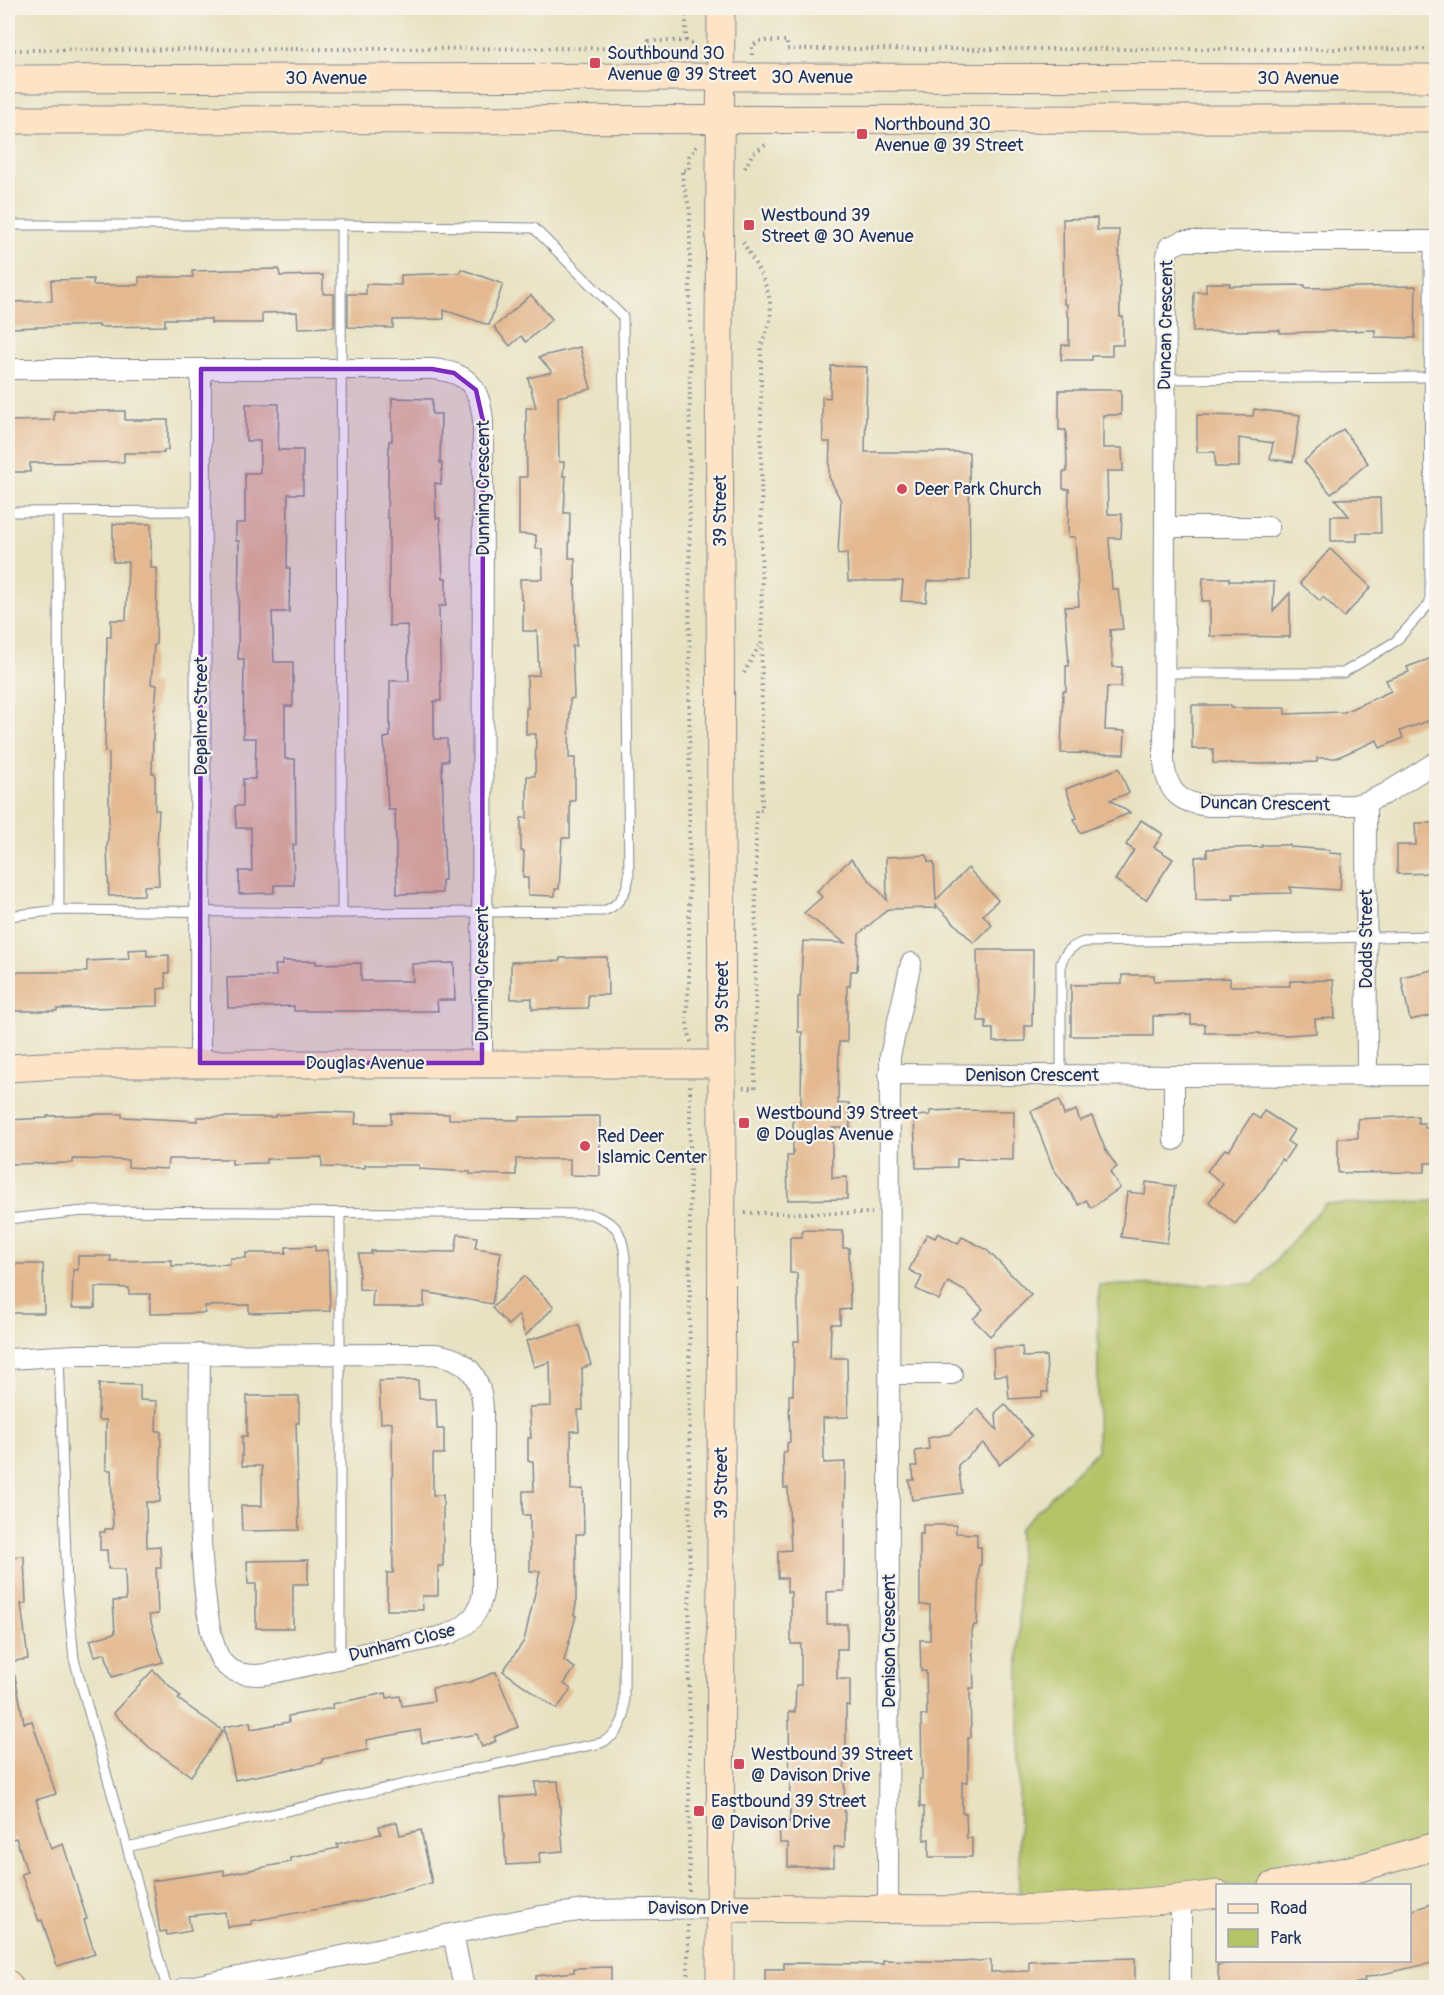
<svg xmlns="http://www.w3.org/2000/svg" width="1444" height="1995" viewBox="0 0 1444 1995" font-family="Pangolin,sans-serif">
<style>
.green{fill:#b4c366;stroke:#687962;stroke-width:1.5}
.building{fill:#e4b991}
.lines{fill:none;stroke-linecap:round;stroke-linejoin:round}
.lane-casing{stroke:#828890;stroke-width:11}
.street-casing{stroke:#828890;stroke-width:22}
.secondary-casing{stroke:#828890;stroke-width:29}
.path{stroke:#828890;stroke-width:4;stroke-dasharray:1.5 4.5;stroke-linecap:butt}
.lane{stroke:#fff;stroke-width:9}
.street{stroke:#fff;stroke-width:20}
.secondary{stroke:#fee4c6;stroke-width:27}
.marked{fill:#7b2cbf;fill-opacity:0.2;stroke:#7b2cbf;stroke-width:4.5;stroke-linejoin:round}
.poi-dot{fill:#d1495b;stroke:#f7f3e8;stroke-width:2}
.labels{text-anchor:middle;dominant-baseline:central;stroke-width:4.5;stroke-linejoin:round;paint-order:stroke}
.poi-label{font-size:18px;fill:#1b2f5e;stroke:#f7f3e8;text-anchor:start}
.street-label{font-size:18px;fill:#1b2f5e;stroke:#f7f3e8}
</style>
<rect width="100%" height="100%" fill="#f7f3e8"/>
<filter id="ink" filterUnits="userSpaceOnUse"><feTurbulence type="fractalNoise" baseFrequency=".0167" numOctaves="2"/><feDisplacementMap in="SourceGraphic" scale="12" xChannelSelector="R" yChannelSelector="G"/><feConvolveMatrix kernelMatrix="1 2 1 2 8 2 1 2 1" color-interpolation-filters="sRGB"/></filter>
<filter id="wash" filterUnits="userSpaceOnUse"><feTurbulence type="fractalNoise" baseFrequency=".008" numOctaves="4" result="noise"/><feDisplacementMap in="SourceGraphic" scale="24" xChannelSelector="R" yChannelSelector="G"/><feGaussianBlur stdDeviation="1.35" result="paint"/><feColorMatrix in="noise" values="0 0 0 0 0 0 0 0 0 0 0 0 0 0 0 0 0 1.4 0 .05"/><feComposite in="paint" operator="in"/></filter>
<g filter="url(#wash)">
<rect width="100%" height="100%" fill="#e8e2c2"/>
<polygon class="green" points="1436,1201 1436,1846 1273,1885 1218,1886 1019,1909 1019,1529 1097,1451 1099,1285 1255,1284 1325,1204"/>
<g id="blocks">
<g class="building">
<polygon points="1097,218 1097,230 1119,230 1120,317 1123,317 1123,345 1112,345 1112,356 1092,356 1092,360 1061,360 1062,345 1069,345 1069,317 1067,316 1067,304 1064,304 1063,219"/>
<polygon points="279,269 280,276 323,275 323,294 334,294 334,327 298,328 297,312 262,313 262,323 211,323 211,319 165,319 165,326 99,327 99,325 8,328 8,302 52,301 51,280 93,279 93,285 139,285 139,277 193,277 192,271"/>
<polygon points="461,269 503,284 489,325 444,310 444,319 393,320 393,328 348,327 348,294 366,294 366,284 401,285 401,275 460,273"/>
<polygon points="1206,283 1230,283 1229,286 1305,285 1305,288 1416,286 1415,338 1375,337 1375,330 1280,333 1280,330 1193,332 1194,292 1206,292"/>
<polygon points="531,295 552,319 526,342 521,336 510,346 494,327"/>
<polygon points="580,347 591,389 558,397 559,462 564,462 563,476 566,476 564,513 570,513 569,558 575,558 576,646 572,646 574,698 570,699 569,758 575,758 575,801 570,801 570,838 562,838 559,889 555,889 555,896 528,895 528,878 523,878 524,851 521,851 521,818 527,818 527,776 535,776 536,734 526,734 526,708 528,708 527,676 539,675 537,631 523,631 523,600 521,600 520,579 543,579 542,549 536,549 536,535 519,534 519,477 527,477 526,408 536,408 528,378 552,372 539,357"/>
<polygon points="831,366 867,367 865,452 969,452 970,580 928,581 926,602 901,601 903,581 848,581 847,553 838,554 841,501 829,477 830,442 823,442 822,397 830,398"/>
<polygon points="1059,390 1121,390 1121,415 1103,415 1103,448 1122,448 1123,471 1107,471 1108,514 1122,514 1121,538 1109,538 1112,589 1118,589 1123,629 1110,630 1113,667 1122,667 1121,687 1107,687 1105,730 1125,731 1124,754 1061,753 1063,691 1066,691 1066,666 1069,666 1065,607 1079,606 1075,537 1068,537 1069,489 1063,489 1063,472 1067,472 1066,430 1059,430"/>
<polygon points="392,398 432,399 432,414 441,414 440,463 442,463 441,484 435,483 436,518 440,518 443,578 446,578 446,606 439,606 441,701 434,701 434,739 447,739 448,761 442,761 445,880 442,880 442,893 397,894 395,810 388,810 384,738 390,737 390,681 409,681 407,625 389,626 389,518 387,518 389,441 392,441"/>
<polygon points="246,404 279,404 278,450 303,450 303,494 288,494 287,568 290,568 289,612 272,612 274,662 293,662 293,706 285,706 285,759 295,759 296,828 296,845 293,845 294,885 274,885 274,893 239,894 239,871 252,871 251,828 236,828 235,806 243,806 243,779 255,779 256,738 243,738 244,659 238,659 239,541 236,541 236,523 245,523 245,473 260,473 260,441 246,441"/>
<polygon points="1254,409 1300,415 1293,462 1270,459 1273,443 1239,438 1239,467 1215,467 1215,452 1197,452 1197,415 1253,416"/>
<polygon points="54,411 125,411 125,420 168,420 168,450 164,450 164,453 124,453 124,462 30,463 30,472 8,472 8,421 54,420"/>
<polygon points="1343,429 1368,463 1331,494 1304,461"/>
<polygon points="1380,498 1381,533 1357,533 1357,541 1331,541 1331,516 1349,516 1335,499"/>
<polygon points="113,524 151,524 151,568 157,568 156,645 154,645 151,684 157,685 155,708 154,708 152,773 155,773 155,810 159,810 157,847 159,885 144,886 144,895 109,896 107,849 109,822 109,753 105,752 107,637 111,637 111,620 126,620 128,562 113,562"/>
<polygon points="1330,549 1371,587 1344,617 1323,597 1320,601 1300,583"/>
<polygon points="1203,578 1229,578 1229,581 1274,582 1273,611 1290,593 1290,637 1210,636 1210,601 1202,601"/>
<polygon points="1437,656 1437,718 1400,731 1403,738 1380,748 1377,740 1336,758 1317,758 1317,762 1260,764 1213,763 1213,749 1192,749 1192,705 1231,705 1231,708 1285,708 1285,714 1344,712 1391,691 1386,680 1409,672 1407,667"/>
<polygon points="1119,768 1129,793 1110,800 1130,813 1080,833 1074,819 1077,818 1066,789"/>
<polygon points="1141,820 1163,834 1154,847 1173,859 1146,900 1115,880 1134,850 1126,845"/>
<polygon points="1415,823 1437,823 1437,873 1397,874 1397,845 1416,845"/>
<polygon points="1262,845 1290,845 1290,847 1330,850 1329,853 1342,854 1340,890 1290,887 1291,893 1233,894 1234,899 1196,900 1195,857 1207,856 1207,849 1262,847"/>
<polygon points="927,855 928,862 934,862 936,900 968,868 998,900 983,915 992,925 974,943 936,905 936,908 888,909 859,934 857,971 851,971 850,986 847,986 847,1042 839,1042 838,1104 849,1103 850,1128 832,1128 832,1178 847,1177 847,1199 788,1200 787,1156 793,1156 793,1104 801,1104 802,1032 798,1032 798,997 800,997 803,941 845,943 804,913 822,897 817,891 851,859 887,900 886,857"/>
<polygon points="147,949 147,956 169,955 169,973 165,973 166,988 158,989 158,1006 57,1009 57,1011 8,1011 8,972 87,972 87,961 129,959 128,950"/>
<polygon points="977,950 1033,950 1032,1026 1025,1026 1025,1041 993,1042 993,1029 986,1029 986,1021 978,1021"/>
<polygon points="607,957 608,995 588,995 588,1008 532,1009 532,998 511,999 511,962 560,961 560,958"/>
<polygon points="282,961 316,961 316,964 361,963 361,981 413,981 412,964 454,963 455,1000 437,1000 438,1011 294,1011 294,1006 228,1008 227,978 276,976 275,965 282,965"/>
<polygon points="1437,969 1437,1014 1410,1020 1401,977"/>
<polygon points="1122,975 1154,975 1154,981 1230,978 1230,986 1290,986 1290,981 1333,980 1335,1018 1315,1019 1316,1033 1287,1035 1260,1034 1260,1033 1205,1033 1205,1024 1191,1024 1191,1015 1153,1016 1153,1036 1071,1036 1071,985 1122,984"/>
<polygon points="1059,1100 1064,1115 1076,1110 1080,1121 1092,1116 1105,1149 1117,1167 1110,1172 1120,1188 1091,1208 1086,1200 1079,1205 1053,1168 1031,1111"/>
<polygon points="954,1110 1014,1111 1013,1160 957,1159 957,1167 916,1168 914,1116 930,1115 930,1111"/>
<polygon points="1264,1111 1294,1130 1287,1141 1294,1146 1284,1161 1281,1159 1264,1188 1235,1224 1209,1202 1223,1184 1207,1171 1225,1149 1229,1151 1252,1114 1260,1119"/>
<polygon points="323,1112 356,1113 355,1124 391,1124 391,1113 449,1114 449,1119 519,1120 519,1117 600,1116 600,1176 570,1175 570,1159 516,1159 516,1175 470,1174 470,1172 419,1169 419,1165 365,1165 365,1168 322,1167 322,1157 266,1159 266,1163 232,1164 232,1159 168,1159 167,1169 128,1167 128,1160 73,1159 73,1163 8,1164 8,1120 47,1118 47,1116 91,1115 91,1114 122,1114 122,1117 197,1121 197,1117 275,1117 275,1115"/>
<polygon points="1418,1116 1418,1123 1424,1123 1425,1128 1432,1127 1434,1163 1425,1163 1425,1172 1338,1173 1338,1138 1358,1138 1358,1119"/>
<polygon points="1146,1182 1175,1186 1167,1243 1121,1237 1127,1192 1145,1194"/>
<polygon points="802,1230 843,1231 843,1248 849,1248 850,1309 840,1310 840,1324 831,1324 830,1358 847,1358 848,1417 823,1418 824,1463 845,1462 844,1591 827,1592 827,1624 847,1624 847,1649 837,1649 837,1679 850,1679 850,1706 846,1705 846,1758 844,1758 845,1847 834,1847 834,1867 788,1867 788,1843 780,1843 779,1822 790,1822 789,1712 795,1712 796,1685 801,1685 801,1644 791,1644 791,1592 787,1592 787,1578 778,1578 778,1551 791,1550 788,1488 784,1488 783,1452 787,1452 787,1443 790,1442 789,1395 793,1395 794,1341 799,1341 797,1273 790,1273 790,1237 802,1237"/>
<polygon points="938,1233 958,1244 962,1237 986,1249 1031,1295 990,1336 973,1319 983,1309 965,1291 948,1282 939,1300 916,1289 922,1277 909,1270 927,1234 935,1238"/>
<polygon points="458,1234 477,1237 475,1248 501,1252 492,1304 424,1292 424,1307 372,1307 373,1290 359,1289 359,1254 371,1254 371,1251 455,1252"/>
<polygon points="315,1246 315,1251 328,1250 330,1311 249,1313 249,1305 205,1306 205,1313 150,1314 150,1294 129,1294 129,1288 95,1287 95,1308 72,1308 73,1270 78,1270 78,1256 111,1256 110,1261 172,1260 172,1266 230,1264 230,1258 246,1258 246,1253 286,1253 286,1247"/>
<polygon points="8,1264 43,1264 44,1313 8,1313"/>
<polygon points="524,1276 554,1307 525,1336 519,1315 508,1325 492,1308"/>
<polygon points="579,1325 591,1365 582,1368 583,1410 578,1410 579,1431 571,1431 571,1490 583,1489 584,1534 576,1534 576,1604 574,1615 576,1616 564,1661 575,1668 564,1684 571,1689 557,1709 503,1671 524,1641 540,1571 530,1571 530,1515 523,1515 523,1491 534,1491 533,1461 528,1461 528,1438 531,1438 529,1407 551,1406 550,1362 534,1367 526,1341"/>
<polygon points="1022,1347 1023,1357 1046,1356 1048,1392 1042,1392 1042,1397 1009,1399 1007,1375 994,1376 993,1348"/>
<polygon points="418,1380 419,1399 436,1399 437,1429 444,1429 444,1454 433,1454 433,1495 443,1495 443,1566 438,1566 438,1596 422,1596 423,1610 387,1610 387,1573 393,1573 392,1422 381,1423 379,1381"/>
<polygon points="99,1384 140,1385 140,1400 157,1401 156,1431 161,1431 160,1502 146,1502 147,1547 160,1546 161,1568 156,1568 158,1614 149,1615 163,1662 112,1677 105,1653 95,1656 90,1640 115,1633 113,1601 126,1600 125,1569 108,1569 107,1550 100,1550 100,1532 105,1532 105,1529 113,1529 111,1470 106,1470 106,1420 98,1420"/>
<polygon points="247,1396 299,1396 299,1423 296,1423 299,1530 242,1531 241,1506 262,1506 262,1466 242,1466 242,1436 247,1436"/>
<polygon points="1005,1404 1032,1436 999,1465 998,1461 983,1443 958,1465 962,1493 912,1500 909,1480 914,1480 912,1466 917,1466 915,1451 929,1449 928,1438 950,1434 978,1409 997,1430 996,1412"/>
<polygon points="923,1525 956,1525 956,1533 977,1534 977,1547 981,1547 981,1565 979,1565 977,1625 974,1625 972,1632 974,1688 970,1688 971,1737 968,1737 968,1782 962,1782 962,1813 966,1813 967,1838 972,1838 972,1857 929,1857 929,1839 924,1840 924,1807 920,1807 920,1779 922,1779 921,1715 927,1715 926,1671 921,1671 920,1640 930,1640 930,1605 920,1605 920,1534 923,1534"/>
<polygon points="24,1556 26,1604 21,1604 28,1659 8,1662 8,1557"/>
<polygon points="308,1560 308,1584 293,1584 293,1628 256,1628 256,1584 248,1584 247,1561"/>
<polygon points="153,1670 181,1697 178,1699 223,1731 191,1776 149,1747 113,1713"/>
<polygon points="496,1672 518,1727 494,1737 496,1741 482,1747 477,1734 422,1743 420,1730 366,1740 368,1750 322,1759 322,1763 235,1780 224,1727 250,1722 251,1729 289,1722 288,1716 333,1708 332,1704 386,1693 387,1698 400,1696 402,1706 434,1701 432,1688 470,1682"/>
<polygon points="15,1676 24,1723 32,1721 56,1794 36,1800 51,1849 63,1844 87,1919 84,1920 95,1954 57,1966 42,1920 39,1921 21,1874 27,1872 16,1838 8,1840 8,1677"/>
<polygon points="558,1781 563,1851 539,1853 540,1863 506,1865 501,1798 536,1795 535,1782"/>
<polygon points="397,1822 400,1835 421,1830 432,1883 363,1901 251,1921 252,1924 227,1927 225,1912 188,1916 191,1931 167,1935 166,1931 160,1932 152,1881 224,1870 224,1875 291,1862 290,1858 338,1848 337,1844 381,1834 379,1826"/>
<polygon points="1437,1902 1437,1962 1364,1978 1365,1981 1337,1988 1220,1988 1217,1965 1234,1963 1234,1960 1410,1960 1410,1911"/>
<polygon points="1135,1958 1135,1988 765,1988 765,1969 784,1969 784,1963 883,1964 883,1960 961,1962 991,1960 991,1972 1029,1971 1029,1961"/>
<polygon points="611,1967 611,1988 536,1988 536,1976 574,1972 574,1968"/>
</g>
</g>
</g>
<g filter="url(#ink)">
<use href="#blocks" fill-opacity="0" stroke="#828890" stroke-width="1.5"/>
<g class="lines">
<defs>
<g id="lane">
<path d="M8,225H341L534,228L623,317L629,877C626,894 619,906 603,911L342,913L59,910L8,916"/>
<polyline points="341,225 342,913"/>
<polyline points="1165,379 1428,377"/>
<polyline points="8,512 201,511"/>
<polyline points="58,512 59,910"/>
<polyline points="1165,673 1343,673 1396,641 1430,603 1429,241"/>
<path d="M1061,1075V963C1066,951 1071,947 1083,942L1434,936L1436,934"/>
<polyline points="340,1214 340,1658"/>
<path d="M8,1219L84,1211L591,1214C616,1223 622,1230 625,1257L624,1716C619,1730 615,1736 601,1743L453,1773L127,1847L167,1988"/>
<polyline points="59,1355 67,1586 74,1659 127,1847"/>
</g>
<g id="street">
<path d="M1436,241H1183L1169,247L1166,260L1164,762C1167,793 1180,803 1209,806L1354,805L1366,802L1385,794L1436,762"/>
<path d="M8,369H432C467,372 480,386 483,421L482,1063"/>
<polyline points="1165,527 1269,527"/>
<polyline points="1366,802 1367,1076"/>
<polyline points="200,1063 201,369"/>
<polyline points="889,1074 1174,1076 1436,1075"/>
<polyline points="1174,1140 1174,1076"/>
<path d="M8,1359L75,1355L434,1354C467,1358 481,1375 483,1409V1593C479,1617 465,1629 443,1636L268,1674C253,1676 237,1676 225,1665C192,1634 200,1407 200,1354"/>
<polyline points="889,1374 952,1374"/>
<polyline points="888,1908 890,1056 911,963"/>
<polyline points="453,1934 464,1988"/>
<polyline points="184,1988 535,1917 586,1910 720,1908"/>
<polyline points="1181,1988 1181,1899"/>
</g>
<g id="secondary">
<polyline points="8,79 721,77 1436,78"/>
<polyline points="8,120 1436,119"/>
<polyline points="8,1068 78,1064 722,1064"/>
<polyline points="1273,1886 1359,1868 1436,1846"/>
<path d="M720,1908C885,1909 1053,1916 1218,1894"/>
<polyline points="8,1984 8,1988"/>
<polyline points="720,1988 722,1064 719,333 721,8"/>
</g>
</defs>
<use href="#lane" class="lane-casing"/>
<use href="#street" class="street-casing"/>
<use href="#secondary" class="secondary-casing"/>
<g class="path">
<polyline points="686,41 686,8"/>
<polyline points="8,50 649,48 649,41 686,41 695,46 695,55"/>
<polyline points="752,55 752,46 759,41 787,41 787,49 1436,49"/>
<polyline points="745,168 753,153 767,144"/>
<polyline points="744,673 759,646"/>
<path d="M691,1042L686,1019L689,983L690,212C688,198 682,185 682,170H689V156L696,149V146"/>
<path d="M743,1088H755L756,810H762L761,346C764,338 769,328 770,319C774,291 756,266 743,242"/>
<polyline points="745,1213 872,1213"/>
<polyline points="689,1891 690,1085"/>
<polyline points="688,1925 688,1988"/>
</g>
<use href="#lane" class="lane"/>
<use href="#street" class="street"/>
<use href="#secondary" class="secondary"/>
</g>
</g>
<path class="marked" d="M201,369H432L454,373L476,390L483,421L482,1063H200Z"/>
<g class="poi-dot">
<rect x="589" y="57" width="12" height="12" rx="3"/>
<rect x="856" y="128" width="12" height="12" rx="3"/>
<rect x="743" y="219" width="12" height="12" rx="3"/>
<circle cx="902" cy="489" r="6"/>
<rect x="738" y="1117" width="12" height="12" rx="3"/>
<circle cx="585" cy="1146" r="6"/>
<rect x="733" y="1758" width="12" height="12" rx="3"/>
<rect x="693" y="1805" width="12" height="12" rx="3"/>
</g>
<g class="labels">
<g class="poi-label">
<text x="607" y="53">Southbound 30<tspan x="607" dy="21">Avenue @ 39 Street</tspan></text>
<text x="874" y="124">Northbound 30<tspan x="874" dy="21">Avenue @ 39 Street</tspan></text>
<text x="761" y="215">Westbound 39<tspan x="761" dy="21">Street @ 30 Avenue</tspan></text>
<text x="914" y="489">Deer Park Church</text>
<text x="756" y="1113">Westbound 39 Street<tspan x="756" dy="21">@ Douglas Avenue</tspan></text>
<text x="597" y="1136">Red Deer<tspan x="597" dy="21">Islamic Center</tspan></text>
<text x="751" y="1754">Westbound 39 Street<tspan x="751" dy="21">@ Davison Drive</tspan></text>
<text x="711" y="1801">Eastbound 39 Street<tspan x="711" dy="21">@ Davison Drive</tspan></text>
</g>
<g class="street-label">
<text x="812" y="77">30 Avenue</text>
<text x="326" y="78">30 Avenue</text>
<text x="1298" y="78">30 Avenue</text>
<text transform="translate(1166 325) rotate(-89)">Duncan Crescent</text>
<text transform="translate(483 488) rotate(-90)">Dunning Crescent</text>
<text transform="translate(720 511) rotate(-90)">39 Street</text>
<text transform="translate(201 716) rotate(-90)">Depalme Street</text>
<text transform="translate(1265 804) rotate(1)">Duncan Crescent</text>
<text transform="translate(1366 939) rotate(-90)">Dodds Street</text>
<text transform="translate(482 974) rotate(-90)">Dunning Crescent</text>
<text transform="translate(722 997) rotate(-90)">39 Street</text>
<text x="365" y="1063">Douglas Avenue</text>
<text x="1032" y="1075">Denison Crescent</text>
<text transform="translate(721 1483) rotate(-90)">39 Street</text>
<text transform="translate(889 1641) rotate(-90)">Denison Crescent</text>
<text transform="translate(402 1643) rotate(-14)">Dunham Close</text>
<text x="698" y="1908">Davison Drive</text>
</g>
</g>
<rect width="1444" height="1995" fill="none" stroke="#f7f3e8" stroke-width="30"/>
<rect x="1216" y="1884" width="195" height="78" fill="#f7f3e8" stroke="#9fa5b1" stroke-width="1.5"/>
<rect x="1228" y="1904" width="30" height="9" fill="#fee4c6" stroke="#9fa5b1" stroke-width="1.5"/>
<text x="1270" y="1914" font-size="18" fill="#1b2f5e">Road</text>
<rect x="1228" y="1929" width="30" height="18" fill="#b4c366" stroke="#9fa5b1" stroke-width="1.5"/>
<text x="1270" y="1944" font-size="18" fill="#1b2f5e">Park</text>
</svg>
